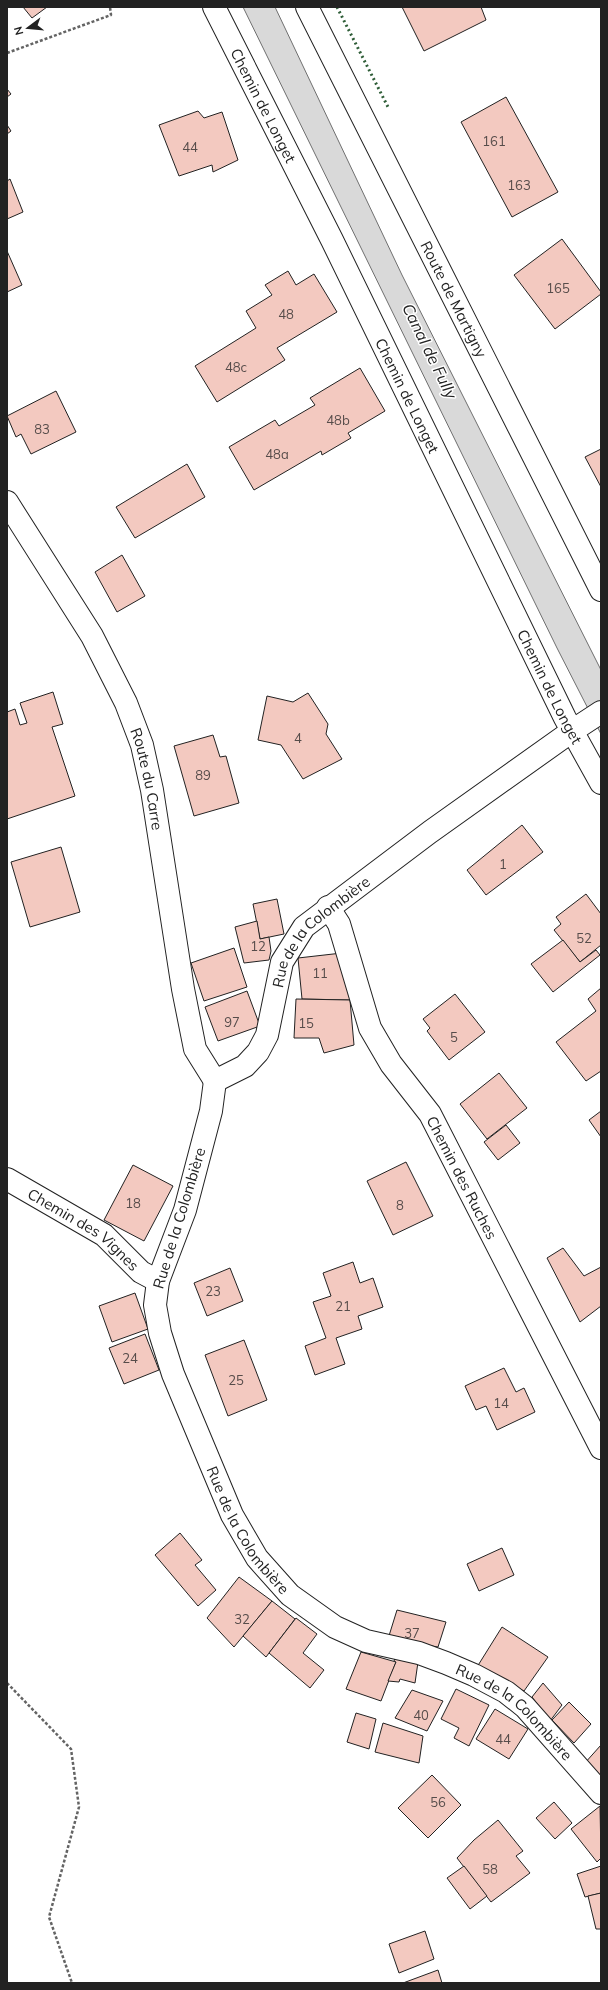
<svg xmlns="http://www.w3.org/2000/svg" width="608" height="1990" viewBox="0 0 608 1990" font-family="Mulish,sans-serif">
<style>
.water{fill:#d9d9d9;stroke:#6f6f6f}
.building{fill:#f3c9c0;stroke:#222}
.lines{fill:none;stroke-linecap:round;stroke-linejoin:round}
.street-casing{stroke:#222;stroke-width:24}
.secondary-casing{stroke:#222;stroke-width:24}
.path{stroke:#646464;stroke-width:2.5;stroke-dasharray:3 2;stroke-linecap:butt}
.street{stroke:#fff;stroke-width:22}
.secondary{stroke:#fff;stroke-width:22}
.hedge{stroke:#2f5e38;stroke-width:3;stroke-dasharray:2 3;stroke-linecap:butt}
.labels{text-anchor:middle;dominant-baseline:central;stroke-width:3;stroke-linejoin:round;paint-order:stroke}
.number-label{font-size:13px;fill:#564c4a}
.street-label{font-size:15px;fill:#222;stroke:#fff}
.water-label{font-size:16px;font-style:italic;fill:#222;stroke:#fff}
</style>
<rect width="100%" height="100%" fill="#fff"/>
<polygon class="water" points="243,7 275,7 402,275 601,670 601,734 557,648"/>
<g class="building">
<polygon points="23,7 47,7 32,18"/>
<polygon points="402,7 481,7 486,20 424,51"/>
<polygon points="7,89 11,94 7,97"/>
<polygon points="506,97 558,192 512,217 461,122"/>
<polygon points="198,111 204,118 222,112 238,160 213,172 212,165 179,176 159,125"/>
<polygon points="7,125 11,131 7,134"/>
<polygon points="10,179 23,212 7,219 7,181"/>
<polygon points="562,239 601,292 601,294 555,329 514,275"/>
<polygon points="7,251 22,285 7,292"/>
<polygon points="288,271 296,285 314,274 337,312 277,348 285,360 217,402 195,366 256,328 246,311 272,295 265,285"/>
<polygon points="360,368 385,411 348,433 351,438 322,455 321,451 254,490 229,447 275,420 279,426 315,405 310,398"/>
<polygon points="56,391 76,432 31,454 21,434 16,437 7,416"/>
<polygon points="601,449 601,487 585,457"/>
<polygon points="187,464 205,497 135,538 116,507"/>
<polygon points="122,555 145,596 117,612 95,572"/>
<polygon points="53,692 63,724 52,727 75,796 7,819 7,712 15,709 20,725 27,723 20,703"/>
<polygon points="308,693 328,724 326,734 342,759 303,779 281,745 258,740 267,696 293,702"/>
<polygon points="213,735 220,757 226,756 239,803 194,816 174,746"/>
<polygon points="522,825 543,852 486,895 467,870"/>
<polygon points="61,847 80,912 30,927 11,862"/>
<polygon points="586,894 601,914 601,945 580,962 554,930 561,924 556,917"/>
<polygon points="277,899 284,934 260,939 253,904"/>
<polygon points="257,921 260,939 269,937 271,951 269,960 244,963 235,927"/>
<polygon points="563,940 580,962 596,950 600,955 553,992 531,964"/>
<polygon points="234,948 247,987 204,1001 191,963"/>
<polygon points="342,953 350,1000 302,999 298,958"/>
<polygon points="601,988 601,1071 586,1081 556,1042 596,1011 588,999"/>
<polygon points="247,991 260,1026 218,1041 205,1007"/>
<polygon points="455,994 485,1032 449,1060 427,1031 430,1028 423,1019"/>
<polygon points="296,999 350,1000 354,1045 324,1053 319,1038 294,1038"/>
<polygon points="499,1073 527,1108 487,1139 460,1104"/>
<polygon points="601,1111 601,1137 589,1120"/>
<polygon points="506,1125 520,1143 498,1160 484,1142"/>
<polygon points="406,1162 433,1216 393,1235 367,1181"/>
<polygon points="133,1165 173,1186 144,1241 104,1220"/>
<polygon points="563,1248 584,1276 601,1267 601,1306 580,1322 547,1258"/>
<polygon points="353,1262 360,1283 373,1278 383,1307 358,1316 362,1329 336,1338 345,1364 315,1375 305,1346 326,1338 313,1302 331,1296 323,1273"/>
<polygon points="230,1268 243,1301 207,1316 194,1283"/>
<polygon points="135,1293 148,1329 112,1342 99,1306"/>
<polygon points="145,1334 159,1370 124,1384 109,1348"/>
<polygon points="244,1340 267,1400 228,1416 205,1355"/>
<polygon points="504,1368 516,1392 524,1388 535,1412 497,1430 486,1406 476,1410 465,1386"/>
<polygon points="180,1533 202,1560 195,1565 216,1590 198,1606 155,1555"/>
<polygon points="502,1548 514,1575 479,1591 467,1564"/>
<polygon points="239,1577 272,1601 234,1647 207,1618"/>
<polygon points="272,1601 295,1619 266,1657 243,1636"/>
<polygon points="397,1610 446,1622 438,1647 388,1639"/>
<polygon points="296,1618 317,1634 303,1653 324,1670 310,1688 269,1653"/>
<polygon points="502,1627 548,1657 524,1691 477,1667"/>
<polygon points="361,1652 396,1662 381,1701 346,1689"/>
<polygon points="395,1658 418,1662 415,1683 400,1679 399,1682 388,1681 396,1662 394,1661"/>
<polygon points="543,1683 562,1705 550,1721 532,1697"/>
<polygon points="456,1689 489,1705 469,1746 454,1738 459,1728 441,1719"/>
<polygon points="412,1690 443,1701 427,1731 395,1718"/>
<polygon points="569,1702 591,1724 574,1743 552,1720"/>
<polygon points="495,1709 528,1729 509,1759 476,1739"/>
<polygon points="356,1713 376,1719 369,1749 347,1742"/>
<polygon points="383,1723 423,1736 419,1763 375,1752"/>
<polygon points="601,1745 601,1780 584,1764"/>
<polygon points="432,1775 461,1805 428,1838 398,1808"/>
<polygon points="554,1802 572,1823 555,1839 536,1818"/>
<polygon points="600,1806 601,1858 597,1862 571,1829"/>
<polygon points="498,1820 523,1851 516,1856 530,1873 491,1902 457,1858 474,1840"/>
<polygon points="464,1866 487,1896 470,1909 447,1878"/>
<polygon points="601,1866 601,1893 585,1897 577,1874"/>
<polygon points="601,1893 601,1929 596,1929 588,1896"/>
<polygon points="425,1931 434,1959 399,1973 389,1944"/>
<polygon points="438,1970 442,1983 403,1983"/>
</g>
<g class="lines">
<defs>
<g id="street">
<path id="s1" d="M214,7L332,240L565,718L601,783"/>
<path id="s2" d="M7,502L92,636L126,703L142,745L152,790L183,989L195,1049L215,1081"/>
<path id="s3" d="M328,907L339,924L370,1028L391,1064L430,1114L601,1448"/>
<path id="s4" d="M215,1081L211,1111L185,1210L158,1281L155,1305L160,1333L173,1374L232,1515L257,1558L290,1595L335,1627L366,1641L419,1653L446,1663L474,1675L506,1692L525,1707L601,1793"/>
<path id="s5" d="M215,1081L245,1066L258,1052L267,1035L282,962L304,927L430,832L572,731L601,712"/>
<path id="s6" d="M7,1179L104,1235L141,1272L158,1281"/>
</g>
<g id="secondary">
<path id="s7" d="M307,7L601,590"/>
</g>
</defs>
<use href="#street" class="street-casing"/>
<use href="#secondary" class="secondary-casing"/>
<g class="path">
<polyline points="7,53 111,15 110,7"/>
<polyline points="7,1683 71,1749 79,1807 49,1917 72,1983"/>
</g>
<use href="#street" class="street"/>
<use href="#secondary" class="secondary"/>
<polyline class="hedge" points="337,7 389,109"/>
</g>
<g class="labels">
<g class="number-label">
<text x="494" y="141">161</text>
<text x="190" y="147">44</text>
<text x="519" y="185">163</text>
<text x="558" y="288">165</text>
<text x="286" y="314">48</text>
<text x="236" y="367">48c</text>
<text x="338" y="420">48b</text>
<text x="42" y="429">83</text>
<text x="277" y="454">48a</text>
<text x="298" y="738">4</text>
<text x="203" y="775">89</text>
<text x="503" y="864">1</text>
<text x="584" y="938">52</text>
<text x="258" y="946">12</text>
<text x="320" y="973">11</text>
<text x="232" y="1022">97</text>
<text x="306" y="1023">15</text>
<text x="454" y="1037">5</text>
<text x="133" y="1203">18</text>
<text x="400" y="1205">8</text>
<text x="213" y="1291">23</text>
<text x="343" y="1306">21</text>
<text x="130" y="1358">24</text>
<text x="236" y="1380">25</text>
<text x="501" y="1403">14</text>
<text x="242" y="1619">32</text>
<text x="412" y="1633">37</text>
<text x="421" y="1715">40</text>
<text x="503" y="1739">44</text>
<text x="438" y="1802">56</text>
<text x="490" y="1869">58</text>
</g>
<g class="street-label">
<text stroke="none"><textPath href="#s1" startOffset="110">Chemin de Longet</textPath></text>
<text stroke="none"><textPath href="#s7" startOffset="327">Route de Martigny</textPath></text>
<text stroke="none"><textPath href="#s1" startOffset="434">Chemin de Longet</textPath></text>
<text stroke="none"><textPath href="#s1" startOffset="758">Chemin de Longet</textPath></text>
<text stroke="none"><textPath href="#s2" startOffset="313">Route du Carre</textPath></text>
<text stroke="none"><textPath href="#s5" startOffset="194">Rue de la Colombière</textPath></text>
<text stroke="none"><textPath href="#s3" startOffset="305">Chemin des Ruches</textPath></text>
<text transform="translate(179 1218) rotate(-73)">Rue de la Colombière</text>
<text stroke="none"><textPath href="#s6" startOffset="92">Chemin des Vignes</textPath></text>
<text stroke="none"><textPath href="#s4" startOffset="478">Rue de la Colombière</textPath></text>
<text stroke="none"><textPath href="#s4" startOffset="814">Rue de la Colombière</textPath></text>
</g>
<g class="water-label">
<text transform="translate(430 351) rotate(64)">Canal de Fully</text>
</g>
</g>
<rect width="608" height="1990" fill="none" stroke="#222222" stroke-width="16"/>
<g transform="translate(28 28) rotate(254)" stroke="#ffffff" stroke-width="3" paint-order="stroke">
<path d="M0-3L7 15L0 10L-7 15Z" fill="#222222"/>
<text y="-6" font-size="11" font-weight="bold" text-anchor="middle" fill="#222222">N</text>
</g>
</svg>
